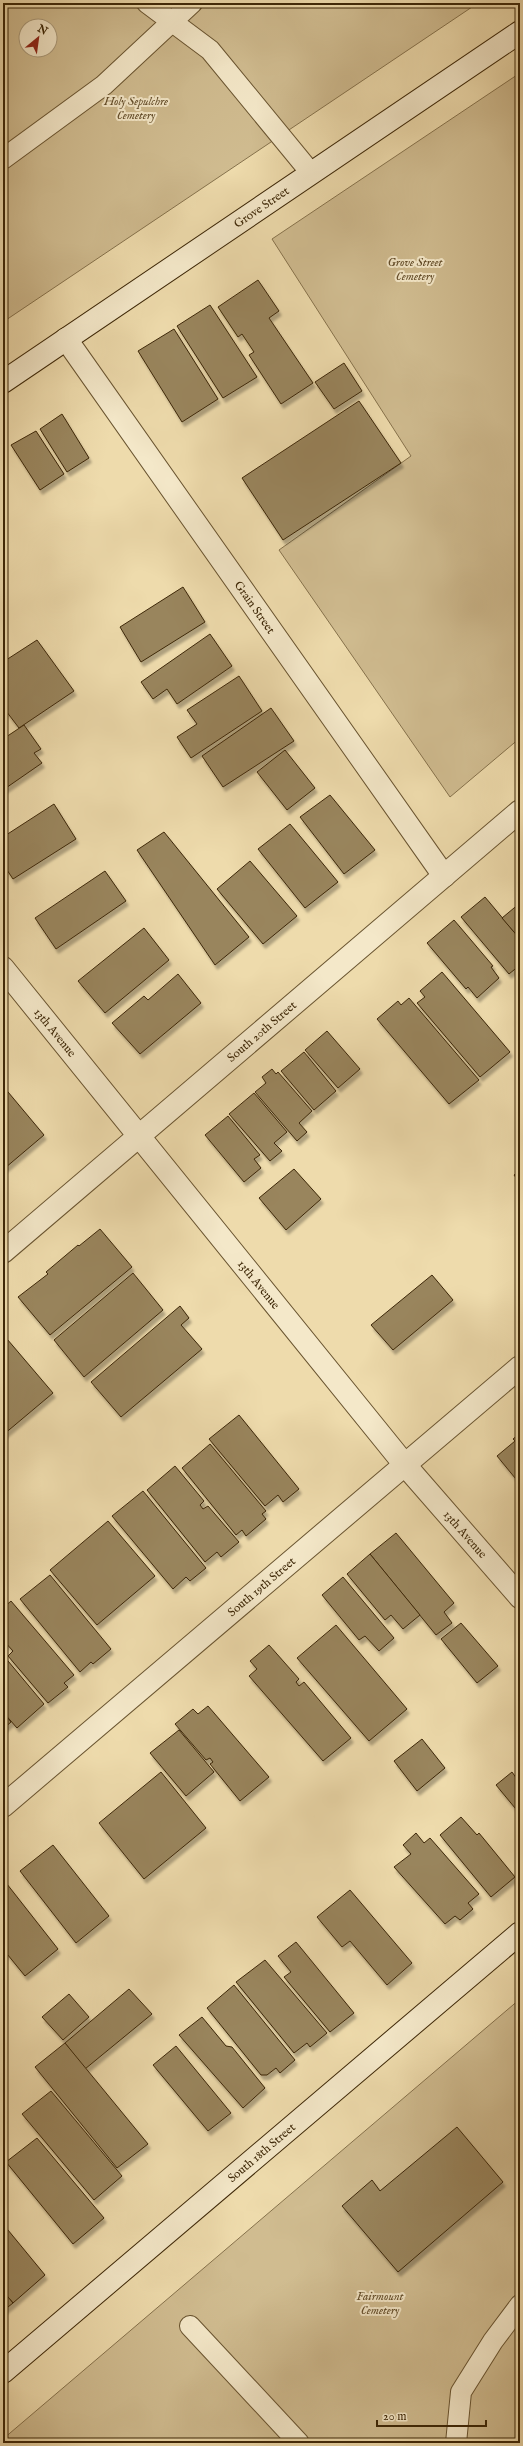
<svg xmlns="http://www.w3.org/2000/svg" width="523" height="2446" viewBox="0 0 523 2446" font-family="'IM FELL English',serif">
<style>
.green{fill:#d0bc90;stroke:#86724c;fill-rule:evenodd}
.building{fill:#99855d;stroke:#3d2707;filter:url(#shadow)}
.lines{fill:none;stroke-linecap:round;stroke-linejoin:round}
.lane-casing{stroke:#695430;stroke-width:22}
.street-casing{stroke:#695430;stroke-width:24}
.secondary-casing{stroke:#3d2707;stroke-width:24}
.lane{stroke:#f4e8c9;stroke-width:20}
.street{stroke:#f4e8c9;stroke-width:22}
.secondary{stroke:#f4e8c9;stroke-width:22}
.labels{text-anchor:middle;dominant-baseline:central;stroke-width:4;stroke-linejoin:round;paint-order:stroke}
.park-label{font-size:12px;font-style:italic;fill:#624c29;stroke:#f4e8c9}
.street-label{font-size:12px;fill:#3d2707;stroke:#f4e8c9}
</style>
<defs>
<filter id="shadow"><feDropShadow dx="2.5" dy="4.5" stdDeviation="1" flood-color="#0004"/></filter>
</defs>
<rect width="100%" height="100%" fill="#eedbac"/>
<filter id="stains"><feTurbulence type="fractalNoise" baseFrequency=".005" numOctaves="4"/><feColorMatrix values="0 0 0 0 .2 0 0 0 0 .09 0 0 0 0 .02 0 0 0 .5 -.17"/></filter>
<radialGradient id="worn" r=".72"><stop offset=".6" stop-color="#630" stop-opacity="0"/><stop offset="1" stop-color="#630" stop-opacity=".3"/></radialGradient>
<g class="green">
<path d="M3,3H478L3,322ZM26,26H50V50H26Z"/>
<polygon points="520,73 520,738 450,797 279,550 411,456 272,239"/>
<polygon points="520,1999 520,2443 3,2443 3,2439"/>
</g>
<g class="building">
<polygon points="258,280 279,311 269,318 313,383 281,404 249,355 254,352 242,334 238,337 218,307"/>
<polygon points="210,305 257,377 223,398 177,326"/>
<polygon points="174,329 218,399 182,422 138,351"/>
<polygon points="344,363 362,391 334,409 315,382"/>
<polygon points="359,401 401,463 283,540 242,478"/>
<polygon points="62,414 89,458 67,472 40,429"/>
<polygon points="36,431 64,474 40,490 11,445"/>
<polygon points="183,587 205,622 141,662 120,627"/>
<polygon points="210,634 232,666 177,704 167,689 153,699 141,682"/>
<polygon points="37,640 74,691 19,728 3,707 3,662"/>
<polygon points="239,676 262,711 191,758 177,737 197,724 187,710"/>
<polygon points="271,708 294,741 223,787 202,756"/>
<polygon points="24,725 41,749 34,753 42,763 3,790 3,739"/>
<polygon points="285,750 315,788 287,810 257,772"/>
<polygon points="330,795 375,850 344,874 300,817"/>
<polygon points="54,804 76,839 13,879 3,864 3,837"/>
<polygon points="290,824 338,882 305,908 258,849"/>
<polygon points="164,832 249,937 215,965 137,850"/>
<polygon points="250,861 297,916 263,944 217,889"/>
<polygon points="105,871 126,901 56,949 35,918"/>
<polygon points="485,897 520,939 520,965 509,974 461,917"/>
<polygon points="520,903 520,939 502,918"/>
<polygon points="454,920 493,966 491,967 499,978 477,998 468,987 466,989 427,943"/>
<polygon points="144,928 169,960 105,1013 78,981"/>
<polygon points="442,972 510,1052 480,1077 417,1003 425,997 420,991"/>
<polygon points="178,974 201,1003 140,1054 112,1023 144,996 148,1000"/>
<polygon points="409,998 479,1080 449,1104 377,1019 398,1001 401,1005"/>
<polygon points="327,1031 360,1069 338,1088 305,1050"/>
<polygon points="304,1052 336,1091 314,1110 281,1071"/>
<polygon points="272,1069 276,1074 278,1072 312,1111 299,1123 307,1132 297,1141 255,1092 266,1083 262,1077"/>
<polygon points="3,1086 44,1135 5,1168 3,1166"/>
<polygon points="254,1093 287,1132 274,1143 282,1151 270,1161 229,1114"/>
<polygon points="228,1116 260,1155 254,1159 261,1168 244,1182 205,1135"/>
<polygon points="294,1169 321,1199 286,1230 259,1198"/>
<polygon points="520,1170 520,1183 514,1175"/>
<polygon points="100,1229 132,1267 50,1335 18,1297 48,1274 46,1272 78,1245 79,1246"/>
<polygon points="133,1273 163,1310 84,1377 54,1340"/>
<polygon points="432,1275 453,1300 393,1350 371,1325"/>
<polygon points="180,1306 189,1318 181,1325 202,1349 121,1417 91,1382"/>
<polygon points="7,1339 53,1393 3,1435 3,1343"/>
<polygon points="239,1415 299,1489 283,1502 278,1495 265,1506 209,1439"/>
<polygon points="520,1433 520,1484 497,1456 515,1441 513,1439"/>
<polygon points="210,1444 266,1511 262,1514 266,1519 246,1536 242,1530 236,1535 182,1468"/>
<polygon points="175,1466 204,1501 200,1505 203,1509 208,1506 239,1542 221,1557 217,1552 205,1562 147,1490"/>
<polygon points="143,1491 206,1568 190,1581 186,1577 173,1589 112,1516"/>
<polygon points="108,1521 155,1576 97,1625 50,1570"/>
<polygon points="396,1533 454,1603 444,1612 452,1623 436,1635 370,1554"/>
<polygon points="370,1554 420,1615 403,1629 391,1615 385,1620 347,1574"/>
<polygon points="50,1575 111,1649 93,1664 91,1662 80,1672 20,1599"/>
<polygon points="343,1577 394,1638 379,1651 365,1636 359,1640 322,1595"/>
<polygon points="11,1601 74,1675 64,1683 68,1687 48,1703 8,1656 13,1651 3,1640 3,1608"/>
<polygon points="461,1623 498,1666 477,1683 441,1639"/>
<polygon points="336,1625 407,1709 369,1741 297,1658"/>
<polygon points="269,1645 299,1679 296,1682 299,1686 304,1682 351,1738 323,1761 249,1676 257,1669 250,1661"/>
<polygon points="3,1655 44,1704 17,1728 3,1712"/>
<polygon points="208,1706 269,1777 240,1801 210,1764 213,1762 210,1758 206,1760 175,1724 193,1709 198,1714"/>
<polygon points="3,1712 11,1722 3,1729"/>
<polygon points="179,1730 214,1772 186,1796 150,1753"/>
<polygon points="422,1739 445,1768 417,1791 394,1761"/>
<polygon points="161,1772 206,1828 144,1879 99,1823"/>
<polygon points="512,1772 517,1779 520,1777 520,1814 496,1785"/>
<polygon points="461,1817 477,1835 479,1833 515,1877 491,1897 440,1835"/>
<polygon points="416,1833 424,1843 430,1838 479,1894 468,1903 473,1909 460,1920 455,1916 445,1924 394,1867 411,1854 403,1845"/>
<polygon points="53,1845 109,1916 76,1943 20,1871"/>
<polygon points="3,1879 58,1949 25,1976 3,1949"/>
<polygon points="350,1890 412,1963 387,1985 350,1941 342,1947 317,1917"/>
<polygon points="296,1942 354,2013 330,2032 284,1977 291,1972 278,1956"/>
<polygon points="265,1960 327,2033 310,2047 307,2043 294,2053 236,1982"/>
<polygon points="234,1985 295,2060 280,2073 276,2068 267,2075 261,2075 207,2008"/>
<polygon points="129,1989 152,2014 85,2069 65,2043"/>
<polygon points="69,1994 89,2017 63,2040 42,2017"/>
<polygon points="202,2017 226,2046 232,2047 265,2088 243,2108 179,2035"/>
<polygon points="65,2043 148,2144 117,2168 35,2067"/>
<polygon points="176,2046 231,2113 208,2131 153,2065"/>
<polygon points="51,2091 122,2176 94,2200 22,2114"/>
<polygon points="457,2127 503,2182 398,2272 342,2206 372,2180 380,2191"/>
<polygon points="37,2138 104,2218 73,2244 6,2162"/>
<polygon points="3,2224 45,2275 13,2303 3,2291"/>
<polygon points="3,2291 13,2303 3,2311"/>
</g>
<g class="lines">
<defs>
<g id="lane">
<polyline points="147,3 210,50 311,173"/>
<polyline points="3,159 104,85 192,3"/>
<polyline points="190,2326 299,2443"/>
<polyline points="456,2443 461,2392 493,2341 520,2305"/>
</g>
<g id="street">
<path id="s1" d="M66,339L444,876"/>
<path id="s2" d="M3,968L405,1465L520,1597"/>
<path id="s3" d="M3,1252L520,811"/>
<path id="s4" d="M3,1806L520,1367"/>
</g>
<g id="secondary">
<path id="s5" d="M3,382L520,32"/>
<path id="s6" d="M3,2372L520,1933"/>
</g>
</defs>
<use href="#lane" class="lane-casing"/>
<use href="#street" class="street-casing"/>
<use href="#secondary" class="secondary-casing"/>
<use href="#lane" class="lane"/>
<use href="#street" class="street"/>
<use href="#secondary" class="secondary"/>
</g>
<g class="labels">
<g class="park-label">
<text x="136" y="101">Holy Sepulchre<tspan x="136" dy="14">Cemetery</tspan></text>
<text x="415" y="262">Grove Street<tspan x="415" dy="14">Cemetery</tspan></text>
<text x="380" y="2296">Fairmount<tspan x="380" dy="14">Cemetery</tspan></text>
</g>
<g class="street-label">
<text stroke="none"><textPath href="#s5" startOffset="312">Grove Street</textPath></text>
<text stroke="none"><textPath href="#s1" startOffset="328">Grain Street</textPath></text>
<text stroke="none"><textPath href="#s2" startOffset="83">13th Avenue</textPath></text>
<text stroke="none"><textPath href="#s3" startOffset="340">South 20th Street</textPath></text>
<text stroke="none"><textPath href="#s2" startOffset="407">13th Avenue</textPath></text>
<text stroke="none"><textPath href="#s2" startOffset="731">13th Avenue</textPath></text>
<text stroke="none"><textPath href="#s4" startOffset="339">South 19th Street</textPath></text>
<text stroke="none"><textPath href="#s6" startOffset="339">South 18th Street</textPath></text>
</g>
</g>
<rect width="523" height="2446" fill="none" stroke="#eedbac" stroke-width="16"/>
<rect x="4" y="4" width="515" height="2438" fill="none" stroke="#3d2707" stroke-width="2"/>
<rect x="8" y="8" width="507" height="2430" fill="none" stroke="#3d2707"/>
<g transform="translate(38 38) rotate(29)"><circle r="19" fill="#f4e8c9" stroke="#ab9b7b"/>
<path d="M0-3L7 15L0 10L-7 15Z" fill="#8f2418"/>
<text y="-6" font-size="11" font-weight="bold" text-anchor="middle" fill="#3d2707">N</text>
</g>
<path d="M377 2420v6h109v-6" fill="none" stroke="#3d2707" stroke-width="2"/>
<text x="383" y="2420" font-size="12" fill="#3d2707" stroke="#f4e8c9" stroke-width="3" paint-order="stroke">20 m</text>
<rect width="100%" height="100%" filter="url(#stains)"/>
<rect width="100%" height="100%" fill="url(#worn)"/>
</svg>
